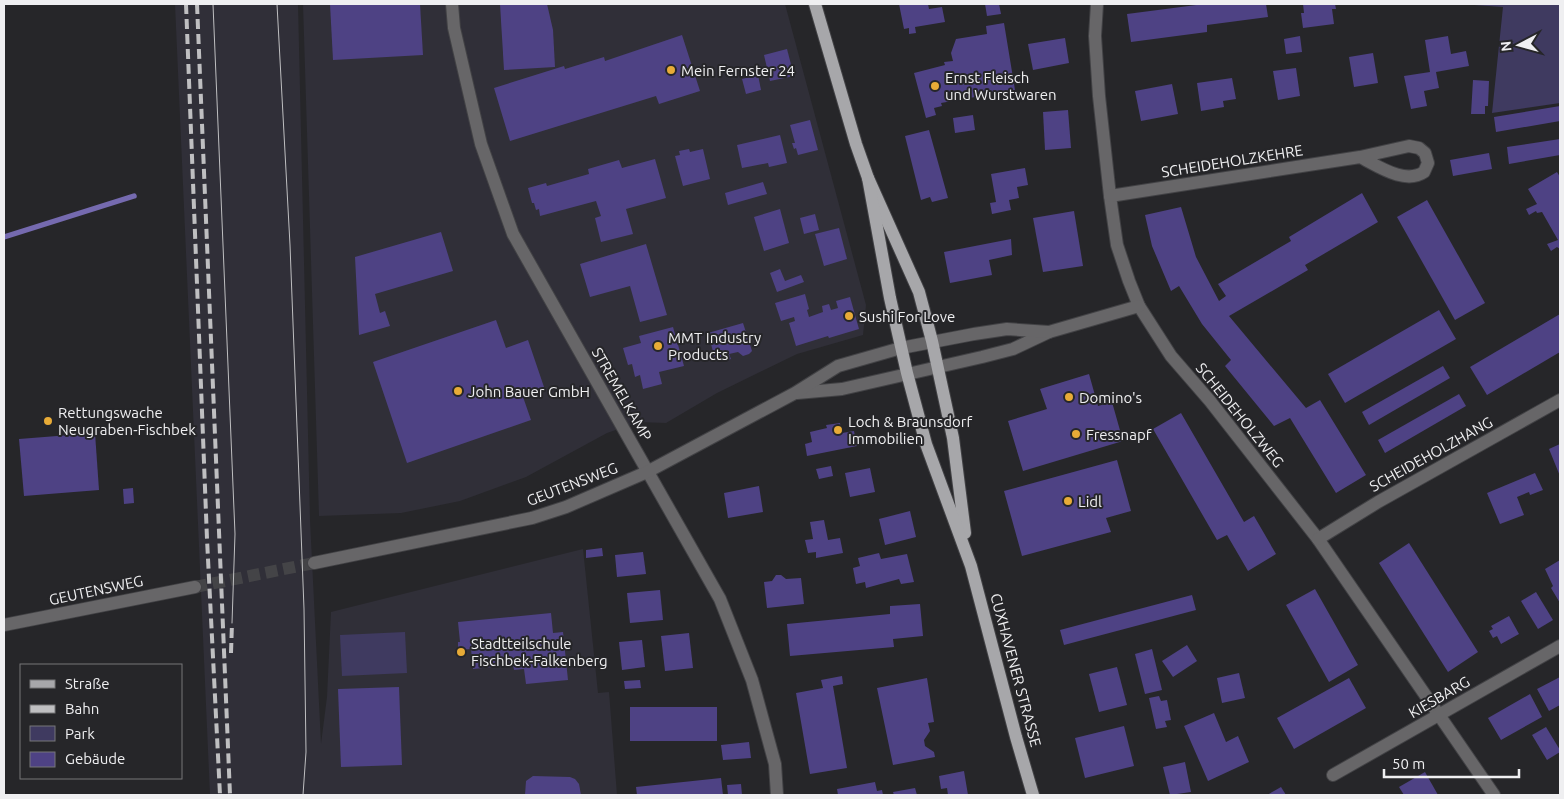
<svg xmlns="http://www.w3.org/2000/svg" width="1564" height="799" viewBox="0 0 1564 799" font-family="Ubuntu,sans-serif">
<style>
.built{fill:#302f38}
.green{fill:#3f3a60}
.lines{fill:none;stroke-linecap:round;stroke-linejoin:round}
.stream{stroke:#756aaf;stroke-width:5.5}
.building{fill:#4e4284}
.minor-tunnel{stroke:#444447;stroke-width:12;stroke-dasharray:12 6;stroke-linecap:butt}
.minor-casing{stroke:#424245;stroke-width:14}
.major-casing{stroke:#424245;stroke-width:14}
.minor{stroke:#676668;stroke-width:12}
.major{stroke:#a7a7aa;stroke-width:12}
.tram{stroke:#bfbfc1;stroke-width:1}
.rail{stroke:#bfbfc1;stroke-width:4;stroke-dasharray:10 5;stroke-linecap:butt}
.poi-dot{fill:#e8ab37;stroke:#262629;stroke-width:2}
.labels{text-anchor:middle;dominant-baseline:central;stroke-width:4;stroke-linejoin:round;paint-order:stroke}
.poi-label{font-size:15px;fill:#efeff1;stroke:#262629;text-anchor:start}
.street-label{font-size:15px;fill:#efeff1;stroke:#262629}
</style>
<rect width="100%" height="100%" fill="#262629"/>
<g class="built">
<polygon points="175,4 298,4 310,520 321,744 327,697 331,612 583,549 598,693 609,692 617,795 210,795"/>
<polygon points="303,4 785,4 866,305 863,335 797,354 717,393 666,423 639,422 607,433 526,477 460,501 401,513 319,516"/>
</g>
<g class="green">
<polygon points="1460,4 1560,4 1560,103 1492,113 1503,7"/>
<polygon points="405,632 407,673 342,676 340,635"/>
</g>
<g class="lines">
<polyline class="stream" points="4,237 134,196"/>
</g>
<g class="building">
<polygon points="330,4 420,4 423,55 333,60"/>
<polygon points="500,4 547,4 553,30 555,67 504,70"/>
<polygon points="899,4 928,4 929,9 942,7 945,22 915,27 916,33 909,34 909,28 904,29"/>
<polygon points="985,4 999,4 1001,14 987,16"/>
<polygon points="1204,4 1266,4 1268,17 1207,25 1207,32 1131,42 1127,14"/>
<polygon points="1303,4 1335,4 1336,9 1332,9 1334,24 1303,28 1301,13 1304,13"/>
<polygon points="1004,23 1015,90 941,103 942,106 934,108 936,115 926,118 914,73 945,65 944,62 953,61 951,53 956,39 987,34 986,26"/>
<polygon points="682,35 700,91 659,104 656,96 510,141 494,88 564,66 565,69 604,57 605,61"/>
<polygon points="1300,36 1302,52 1286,54 1284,39"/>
<polygon points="1448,36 1451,54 1466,51 1469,66 1436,72 1439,88 1424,91 1427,106 1411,109 1404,76 1430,72 1425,40"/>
<polygon points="1065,38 1069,63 1033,70 1028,44"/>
<polygon points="787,49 794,76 770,81 764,55"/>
<polygon points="1373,53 1378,83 1354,87 1349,57"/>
<polygon points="1296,68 1300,96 1278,100 1273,71"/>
<polygon points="758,75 761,90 746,94 742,79"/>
<polygon points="1232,78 1236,99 1223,101 1224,107 1201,111 1197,83"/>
<polygon points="1473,80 1489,81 1488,106 1485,106 1485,114 1471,114"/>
<polygon points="1172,84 1178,114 1141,121 1135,91"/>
<polygon points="1560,106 1560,121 1496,132 1494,117"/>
<polygon points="1068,110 1071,148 1045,150 1043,112"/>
<polygon points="973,115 975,130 955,133 953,118"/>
<polygon points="810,120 818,150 798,155 796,148 794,149 792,143 795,143 790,125"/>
<polygon points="929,130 948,198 932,202 930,197 921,200 905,136"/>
<polygon points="780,135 787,163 769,167 768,163 742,168 737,145"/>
<polygon points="1560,139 1560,155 1509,164 1507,147"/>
<polygon points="689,149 690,152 703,149 710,179 683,186 675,156 680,155 679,151"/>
<polygon points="1489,153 1492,169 1453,176 1450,160"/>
<polygon points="655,159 666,198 626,209 633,234 601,242 595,218 601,216 596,201 540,216 539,209 536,210 534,203 532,203 528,188 546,183 547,186 589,174 588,169 619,160 622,168"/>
<polygon points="1025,168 1028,185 1017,187 1019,198 1009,200 1011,210 992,214 990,203 996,202 991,174"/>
<polygon points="1557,172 1560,177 1560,249 1557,247 1551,251 1547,244 1558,240 1542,212 1537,213 1536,211 1529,215 1526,209 1537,204 1528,189"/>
<polygon points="763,182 767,194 728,205 725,193"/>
<polygon points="1362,193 1378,222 1305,265 1308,270 1229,316 1306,408 1320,400 1366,475 1336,493 1290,418 1274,426 1225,366 1231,360 1202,324 1179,286 1171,291 1152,246 1145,215 1181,207 1196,257 1219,301 1226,296 1218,284 1291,241 1289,237"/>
<polygon points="1427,200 1485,303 1455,320 1397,217"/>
<polygon points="780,209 789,243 764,251 754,217"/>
<polygon points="1074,211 1083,266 1043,272 1033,218"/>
<polygon points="815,214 819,230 804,234 800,218"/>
<polygon points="839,228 847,259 824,266 815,234"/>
<polygon points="441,232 453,271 375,294 380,313 385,311 390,326 359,335 355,257"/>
<polygon points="1011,239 1012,255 989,260 992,275 950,283 944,252"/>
<polygon points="646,244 667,315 640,322 630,286 590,297 580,264"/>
<polygon points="780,269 785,281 801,275 804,282 777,292 770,273"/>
<polygon points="805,294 809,309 807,310 809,317 823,312 822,306 829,304 831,310 838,308 836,301 850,297 859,329 829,338 828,336 796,346 789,323 795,321 794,317 781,321 775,303"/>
<polygon points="1439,310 1456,339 1345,403 1328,374"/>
<polygon points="1560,314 1560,352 1487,395 1470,367"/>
<polygon points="496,320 506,348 528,340 544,387 522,394 531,420 407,463 373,362"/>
<polygon points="743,323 752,351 749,354 743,356 738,352 729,354 731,359 724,361 723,357 715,359 708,333"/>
<polygon points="673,327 684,366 659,372 662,384 643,389 640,375 635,377 632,364 628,365 623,348 641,343 639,336"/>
<polygon points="1443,366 1450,378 1369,425 1362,412"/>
<polygon points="1089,374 1098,406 1112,402 1123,441 1023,471 1008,421 1047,409 1040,389"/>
<polygon points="1459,394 1466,406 1385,453 1378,440"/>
<polygon points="1181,413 1244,522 1254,516 1276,554 1248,571 1227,535 1217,540 1153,429"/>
<polygon points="840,423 842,433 854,431 857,446 807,456 805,444 812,442 810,432 827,428 826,425"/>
<polygon points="95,433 99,490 24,496 19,439"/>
<polygon points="1560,444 1560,476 1549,449"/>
<polygon points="1117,460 1131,511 1106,518 1111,532 1022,556 1004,491"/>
<polygon points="831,466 833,476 819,479 816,469"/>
<polygon points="870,468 875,492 850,497 845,473"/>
<polygon points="1535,473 1543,490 1530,495 1529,492 1517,497 1524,515 1500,524 1487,493"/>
<polygon points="759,486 763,512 728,518 724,493"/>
<polygon points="133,488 134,503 124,504 123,489"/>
<polygon points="910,511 916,537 885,545 879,519"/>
<polygon points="824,520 828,540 840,538 843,553 816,558 816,552 808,553 805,540 813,539 810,522"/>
<polygon points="1409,543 1478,652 1448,672 1379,563"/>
<polygon points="602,548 603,556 586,558 586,550"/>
<polygon points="643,552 646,574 617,577 615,555"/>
<polygon points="879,553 881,559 907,554 914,582 901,584 899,579 866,588 865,582 856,584 853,568 860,566 858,558"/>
<polygon points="1560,560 1560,603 1551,588 1553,586 1545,569"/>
<polygon points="776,575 781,575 786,579 801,578 804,604 767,608 764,582 772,581"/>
<polygon points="1315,589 1358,665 1329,682 1286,605"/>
<polygon points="660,590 663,620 630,623 627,593"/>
<polygon points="1536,592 1553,620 1538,629 1521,601"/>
<polygon points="1192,595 1196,610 1064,645 1060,630"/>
<polygon points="920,604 923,636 893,639 894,647 790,656 787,624 890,614 890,606"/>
<polygon points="551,613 553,633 563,632 568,680 526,684 524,669 514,670 513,665 473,669 471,649 458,650 458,642 460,642 458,622"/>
<polygon points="1509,616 1519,634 1501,644 1497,636 1493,638 1489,631 1493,629 1491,626"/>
<polygon points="689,633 693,668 665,671 661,636"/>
<polygon points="642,640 645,667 622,670 619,642"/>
<polygon points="1187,645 1197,661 1173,677 1162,661"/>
<polygon points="1152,649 1162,690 1145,694 1135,654"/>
<polygon points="1117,667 1127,705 1099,712 1089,674"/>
<polygon points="1239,673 1245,698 1222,703 1217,678"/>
<polygon points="842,676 843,684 833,686 847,768 810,774 796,693 823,688 821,680"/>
<polygon points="1560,677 1560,705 1549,711 1537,689"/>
<polygon points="927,678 934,722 928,723 930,731 924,740 925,746 934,752 935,757 893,765 877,688"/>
<polygon points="1349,678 1366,708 1294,749 1277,718"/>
<polygon points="640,680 641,688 625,689 624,681"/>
<polygon points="399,687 402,765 341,767 338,689"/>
<polygon points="1530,694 1542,717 1501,740 1488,718"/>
<polygon points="1159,696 1161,701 1167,700 1171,720 1165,721 1167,727 1156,729 1149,698"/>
<rect x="630" y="707" width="87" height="34"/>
<polygon points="1214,713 1226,742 1238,736 1249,762 1208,781 1184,726"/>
<polygon points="1124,726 1134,766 1085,778 1075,738"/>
<polygon points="1546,727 1560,750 1560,752 1547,760 1532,735"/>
<polygon points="749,742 751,758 723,760 721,745"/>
<polygon points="1185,762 1191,792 1170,795 1163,767"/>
<polygon points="964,771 968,795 948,795 947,788 941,789 939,776"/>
<polygon points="1425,772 1438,795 1404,795 1399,787"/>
<polygon points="533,776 570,777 575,779 579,784 581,795 525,795 526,781"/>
<polygon points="721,778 723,795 637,795 636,787"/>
<polygon points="875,782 877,791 882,790 883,795 838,795 837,789"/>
<polygon points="741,784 742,795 728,795 727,785"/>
<polygon points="1281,787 1286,795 1267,795"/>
<polygon points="915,788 917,795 894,795 893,792"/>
</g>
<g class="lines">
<polyline class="minor-tunnel" points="195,587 314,563"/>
<defs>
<g id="minor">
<polyline points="452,4 454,28 481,144 513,234 720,599 752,680 775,764 777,795"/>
<polyline points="1097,4 1095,36 1099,96 1110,196 1117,245 1129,281 1139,306 1171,356 1210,401 1318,539 1494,795"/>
<path d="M1110,196L1360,157L1409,146L1419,148L1425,153L1428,163L1424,172C1405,185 1378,166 1360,157"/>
<polyline points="797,393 842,389 982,357 1013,349 1049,332 1139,306"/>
<polyline points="1318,539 1378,502 1560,400"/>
<polyline points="314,563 532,518 566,507 647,472 795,393 838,366 901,348 974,334 1007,329 1049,332"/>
<polyline points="4,625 195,587"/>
<polyline points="1333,775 1560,646"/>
</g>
<g id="major">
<polyline points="815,4 856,144 868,178 919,292 932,341 953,438 965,533"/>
<polyline points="868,178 890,298 907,373 926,444 971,566 1016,737 1033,795"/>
</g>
</defs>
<use href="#minor" class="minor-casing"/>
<use href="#major" class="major-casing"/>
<use href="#minor" class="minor"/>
<use href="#major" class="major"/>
<g class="tram">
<polyline points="213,4 235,534 232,623"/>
<polyline points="277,4 290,245 304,609 306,752 303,795"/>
</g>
<g class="rail">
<polyline points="186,4 207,539 220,795"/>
<polyline points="197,4 230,795"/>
<polyline points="231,653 232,623"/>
</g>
</g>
<g class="poi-dot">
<circle cx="671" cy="70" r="5"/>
<circle cx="935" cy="86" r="5"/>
<circle cx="849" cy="316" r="5"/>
<circle cx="658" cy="346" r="5"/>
<circle cx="458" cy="391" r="5"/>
<circle cx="1069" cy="397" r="5"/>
<circle cx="48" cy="421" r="5"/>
<circle cx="838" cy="430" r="5"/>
<circle cx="1076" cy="434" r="5"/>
<circle cx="1068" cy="501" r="5"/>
<circle cx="461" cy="652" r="5"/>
</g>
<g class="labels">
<g class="poi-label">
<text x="681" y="70">Mein Fernster 24</text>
<text x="945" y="77">Ernst Fleisch<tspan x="945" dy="17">und Wurstwaren</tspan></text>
<text x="859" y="316">Sushi For Love</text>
<text x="668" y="337">MMT Industry<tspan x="668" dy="17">Products</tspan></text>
<text x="468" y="391">John Bauer GmbH</text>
<text x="1079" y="397">Domino's</text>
<text x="58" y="412">Rettungswache<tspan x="58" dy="17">Neugraben-Fischbek</tspan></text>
<text x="848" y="421">Loch &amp; Braunsdorf<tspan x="848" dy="17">Immobilien</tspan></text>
<text x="1086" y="434">Fressnapf</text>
<text x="1078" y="501">Lidl</text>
<text x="471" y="643">Stadtteilschule<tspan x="471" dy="17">Fischbek-Falkenberg</tspan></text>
</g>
<g class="street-label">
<text transform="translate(1232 161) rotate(-9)">SCHEIDEHOLZKEHRE</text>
<text transform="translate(622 394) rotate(60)">STREMELKAMP</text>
<text transform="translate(1240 415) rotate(51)">SCHEIDEHOLZWEG</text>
<text transform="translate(1431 454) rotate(-29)">SCHEIDEHOLZHANG</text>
<text transform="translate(572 484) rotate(-21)">GEUTENSWEG</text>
<text transform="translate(96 590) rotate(-12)">GEUTENSWEG</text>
<text transform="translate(1016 670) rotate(75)">CUXHAVENER STRASSE</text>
<text transform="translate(1439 697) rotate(-30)">KIESBARG</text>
</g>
</g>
<rect width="1564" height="799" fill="none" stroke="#efeff1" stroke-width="10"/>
<rect x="20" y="664" width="162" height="115" fill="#262629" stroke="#767679"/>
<rect x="30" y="680" width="25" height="8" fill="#a7a7aa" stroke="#767679"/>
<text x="65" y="689" font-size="15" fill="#efeff1">Straße</text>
<rect x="30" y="705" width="25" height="8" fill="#bfbfc1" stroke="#767679"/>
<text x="65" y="714" font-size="15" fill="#efeff1">Bahn</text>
<rect x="30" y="726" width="25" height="15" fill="#3f3a60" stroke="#767679"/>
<text x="65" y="739" font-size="15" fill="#efeff1">Park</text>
<rect x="30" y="752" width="25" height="15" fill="#4e4284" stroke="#767679"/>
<text x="65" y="764" font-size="15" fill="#efeff1">Gebäude</text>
<g transform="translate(1519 45) rotate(264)" stroke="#262629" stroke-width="4" paint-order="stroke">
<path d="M0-4L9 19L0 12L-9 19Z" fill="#efeff1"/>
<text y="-8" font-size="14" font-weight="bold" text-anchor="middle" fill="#efeff1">N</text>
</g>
<path d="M1384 769v8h135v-8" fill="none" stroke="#efeff1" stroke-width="2.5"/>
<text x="1392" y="769" font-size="15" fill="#efeff1" stroke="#262629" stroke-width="4" paint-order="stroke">50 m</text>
</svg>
